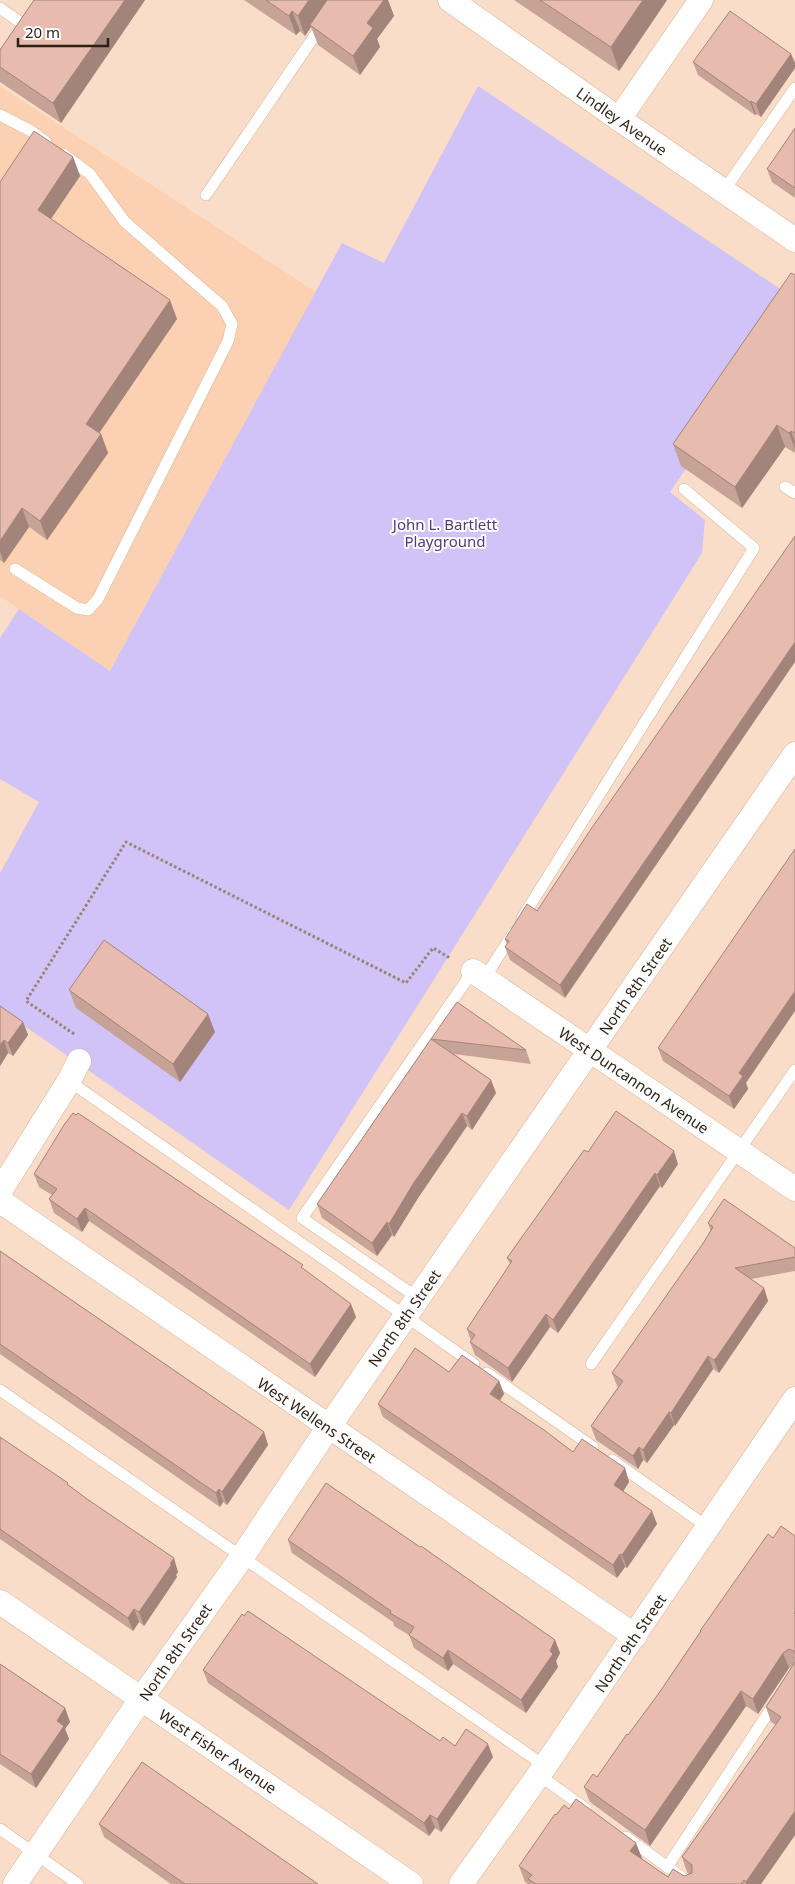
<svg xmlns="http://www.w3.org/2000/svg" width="795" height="1884" viewBox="0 0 795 1884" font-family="'Noto Sans',sans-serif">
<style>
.built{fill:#fbd1b2}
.green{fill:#d1c2f8}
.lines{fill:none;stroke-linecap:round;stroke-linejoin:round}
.service-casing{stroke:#d6b399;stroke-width:12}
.minor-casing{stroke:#d6b399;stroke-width:25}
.path{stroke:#988273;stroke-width:3;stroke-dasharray:2.5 2.5;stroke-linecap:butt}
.service{stroke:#fff;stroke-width:11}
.minor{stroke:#fff;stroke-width:24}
.wall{fill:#c7a296}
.shaded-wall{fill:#a2847a}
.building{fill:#e7bcae;stroke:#a2847a}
.labels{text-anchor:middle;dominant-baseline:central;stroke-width:4;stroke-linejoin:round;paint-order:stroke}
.street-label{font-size:15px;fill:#2c1f15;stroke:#fff}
.park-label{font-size:15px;fill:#51397c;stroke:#fff}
</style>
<rect width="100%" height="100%" fill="#faddc8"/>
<polygon class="built" points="0,86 316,292 110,671 0,596"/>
<polygon class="green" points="478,86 795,299 795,310 670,492 705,520 702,553 289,1210 0,1009 0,873 39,802 0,779 0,638 19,609 110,671 342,243 384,263"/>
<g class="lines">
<defs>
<g id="service">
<polyline points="0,8 24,25"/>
<polyline points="0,115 31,131 46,142"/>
<polyline points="723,192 795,88"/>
<polyline points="206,195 339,0"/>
<polyline points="785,487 795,493"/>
<polyline points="15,569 77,608 88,610 98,599 228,341 232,324 222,306 125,222 90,174 63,154"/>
<polyline points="522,918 754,548 684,489"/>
<polyline points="484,979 514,932"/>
<polyline points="69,1081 474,1364"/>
<polyline points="418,1298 302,1218 473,971"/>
<polyline points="591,1364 795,1070"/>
<polyline points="487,1373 593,1447"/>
<polyline points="0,1390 545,1766"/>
<polyline points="612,1460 709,1528"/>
<polyline points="539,1775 586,1809"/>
<polyline points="0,1829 78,1884"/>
<polyline points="626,1837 691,1884"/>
<polyline points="667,1867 776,1701"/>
</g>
<g id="minor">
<polyline points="450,0 619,119 795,240"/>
<polyline points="619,119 701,0"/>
<polyline points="473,971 795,1189"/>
<polyline points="0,1191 69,1081 79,1061"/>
<polyline points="0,1201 635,1636"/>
<polyline points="0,1602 411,1884"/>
<polyline points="15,1884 141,1699 242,1557 328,1428 795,754"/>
<polyline points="461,1884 545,1766 795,1399"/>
</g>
</defs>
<use href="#service" class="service-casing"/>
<use href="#minor" class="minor-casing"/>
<polyline class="path" points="74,1034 26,1001 126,842 406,983 433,948 450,958"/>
<use href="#service" class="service"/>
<use href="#minor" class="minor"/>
</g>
<g class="wall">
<polygon points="34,0 145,0 61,123 0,82 0,50"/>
<polygon points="244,0 388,0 394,16 377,39 380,47 360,75 318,45 311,27 305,36 300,31 296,35"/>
<polygon points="514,0 667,0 619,71"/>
<polygon points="791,54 795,63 795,68 761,117 756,114 755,115 698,75 693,62"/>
<polygon points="795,128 795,198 772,182 767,169"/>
<polygon points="73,157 80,176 51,219 177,319 99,433 101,434 108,453 47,540 29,527 4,563 0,560 0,182"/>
<polygon points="795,275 795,453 785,447 742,508 681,466 673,444"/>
<polygon points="537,911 565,998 510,960 505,947 507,944 505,939"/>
<polygon points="69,990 215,1032 180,1082 76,1008"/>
<polygon points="0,1006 23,1022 28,1035 13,1056 8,1053 0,1066"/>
<polygon points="431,1039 526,1050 531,1064 454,1054 491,1080 496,1093 472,1130 467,1126 418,1198 394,1237 392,1235 377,1256 322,1218 317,1204"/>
<polygon points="658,1048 746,1083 748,1089 734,1109 663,1061"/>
<polygon points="588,1152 678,1164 662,1188 660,1186 558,1333 550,1327 512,1382 475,1355 470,1342 471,1341 467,1329 510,1264 507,1258"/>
<polygon points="34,1174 305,1270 356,1317 315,1377 89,1221 82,1232 54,1213 49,1199 52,1195 39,1187"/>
<polygon points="708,1223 795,1248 795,1271 751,1279 764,1288 768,1301 721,1370 719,1373 713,1369 675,1426 674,1425 647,1463 643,1460 638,1469 596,1440 591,1426 618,1387 617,1386 612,1373 704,1242 711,1232"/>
<polygon points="0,1251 264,1432 268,1445 227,1505 223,1502 220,1507 0,1354"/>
<polygon points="449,1372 499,1381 504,1394 499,1401 573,1452 625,1468 629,1482 623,1491 657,1524 627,1568 625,1567 617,1578 383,1417 378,1404"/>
<polygon points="0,1437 69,1486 178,1572 176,1575 177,1577 144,1626 139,1622 133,1631 0,1539"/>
<polygon points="795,1536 795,1835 761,1884 528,1884 525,1882 519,1866 642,1858 641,1859 668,1877 684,1876 689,1874 687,1872 682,1857 776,1725 771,1722 766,1707 792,1666 789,1668 758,1714 746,1706 650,1846 590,1802 584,1787 597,1777 659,1693 700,1632 700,1631 773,1538"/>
<polygon points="288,1540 555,1640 560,1653 556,1661 558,1667 526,1713 453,1664 448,1671 414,1648 409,1635 394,1626 393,1622 292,1553"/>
<polygon points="244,1616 440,1741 493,1757 441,1832 435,1828 429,1836 208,1683 203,1670"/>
<polygon points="0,1664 65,1708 70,1722 65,1729 69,1739 36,1788 0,1764"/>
<polygon points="99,1824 318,1884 171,1884 104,1837"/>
</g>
<g class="shaded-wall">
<polygon points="125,0 145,0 61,123 53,103"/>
<polygon points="309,0 330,0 310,25 311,27 305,36 298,16"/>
<polygon points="384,0 388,0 394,16 377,39 380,47 360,75 353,56 367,23"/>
<polygon points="643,0 667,0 619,71 611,47"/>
<polygon points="292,11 300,31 296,35 289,16"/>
<polygon points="791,54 795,63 795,68 761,117 756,104"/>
<polygon points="751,101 756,114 755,115 750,102"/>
<polygon points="73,157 80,176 44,229 38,210"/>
<polygon points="170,300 177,319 93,442 86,424"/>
<polygon points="777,425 785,447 742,508 735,487"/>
<polygon points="791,431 795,442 795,449 789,433"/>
<polygon points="101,434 108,453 47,540 40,521"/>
<polygon points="22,508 29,527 4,563 0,551 0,541"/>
<polygon points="795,642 795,662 565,998 560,985"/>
<polygon points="795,991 795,1011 746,1083 748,1089 734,1109 729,1096 739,1073"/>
<polygon points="208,1014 215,1032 180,1082 173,1064"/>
<polygon points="23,1022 28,1035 13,1056 8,1043"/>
<polygon points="4,1040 8,1053 0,1066 0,1045"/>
<polygon points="491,1080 496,1093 472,1130 467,1116"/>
<polygon points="462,1113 467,1126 418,1198 394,1237 389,1224 413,1184"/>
<polygon points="674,1151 678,1164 662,1188 657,1175"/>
<polygon points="655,1173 660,1186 558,1333 553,1320"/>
<polygon points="85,1208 89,1221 82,1232 77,1219"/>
<polygon points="387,1222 392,1235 377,1256 372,1243"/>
<polygon points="764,1288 768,1301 719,1373 714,1360"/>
<polygon points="351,1304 356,1317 315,1377 310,1364"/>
<polygon points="546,1314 550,1327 512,1382 508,1368"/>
<polygon points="708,1356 713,1369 675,1426 671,1413"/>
<polygon points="499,1381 504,1394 495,1408 490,1394"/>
<polygon points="669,1412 674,1425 647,1463 643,1450"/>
<polygon points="264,1432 268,1445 227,1505 222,1492"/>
<polygon points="639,1447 643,1460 638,1469 633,1456"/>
<polygon points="625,1468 629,1482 619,1498 614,1485"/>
<polygon points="219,1489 223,1502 220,1507 216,1493"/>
<polygon points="652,1511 657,1524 627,1568 622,1555"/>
<polygon points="620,1554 625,1567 617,1578 613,1565"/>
<polygon points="174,1558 178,1572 176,1575 177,1577 144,1626 139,1612"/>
<polygon points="134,1609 139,1622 133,1631 128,1618"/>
<polygon points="555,1640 560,1653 556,1661 558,1667 526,1713 521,1700"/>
<polygon points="448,1650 453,1664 448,1671 443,1658"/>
<polygon points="783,1653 789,1668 758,1714 753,1699"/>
<polygon points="741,1691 746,1706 650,1846 645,1830"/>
<polygon points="65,1708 70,1722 65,1729 69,1739 36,1788 31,1774 57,1721"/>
<polygon points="488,1744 493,1757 441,1832 437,1819"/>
<polygon points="795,1811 795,1835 761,1884 747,1884 746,1882"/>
<polygon points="430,1815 435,1828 429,1836 424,1823"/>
<polygon points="636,1843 642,1858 636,1867 630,1851"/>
</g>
<g class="building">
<polygon points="34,0 125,0 53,103 0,67 0,50"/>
<polygon points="266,0 309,0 298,16 292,11 289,16"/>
<polygon points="327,0 384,0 367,23 373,28 353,56 310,25"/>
<polygon points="540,0 643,0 611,47"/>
<polygon points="730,11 791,54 756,104 751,101 750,102 693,62"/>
<polygon points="795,128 795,188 767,169"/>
<polygon points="34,131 73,157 38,210 170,300 86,424 101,434 40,521 22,508 0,541 0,182"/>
<polygon points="791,273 795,275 795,433 791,431 789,433 777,425 735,487 673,444"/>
<polygon points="795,536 795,642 560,985 505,947 509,941 505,939 527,904 537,911 591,829"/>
<polygon points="795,849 795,991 739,1073 743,1076 729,1096 658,1048"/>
<polygon points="104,940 208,1014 173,1064 69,990"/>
<polygon points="457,1002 526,1050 431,1039 491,1080 467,1116 462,1113 413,1184 389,1224 387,1222 372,1243 317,1204 431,1039"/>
<polygon points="0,1006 23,1022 8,1043 4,1040 0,1045"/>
<polygon points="616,1111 674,1151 657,1175 655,1173 553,1320 546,1314 508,1368 470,1342 475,1335 467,1329 512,1261 507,1258 584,1150 588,1152"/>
<polygon points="73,1113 76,1115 78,1113 303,1265 301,1267 351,1304 310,1364 85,1208 77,1219 49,1199 57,1189 34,1174 64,1125"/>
<polygon points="724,1199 795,1248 795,1257 735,1268 764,1288 717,1357 714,1360 708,1356 671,1413 669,1412 643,1450 639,1447 633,1456 591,1426 623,1381 612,1373 704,1242 713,1227 708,1223"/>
<polygon points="0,1251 264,1432 222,1492 219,1489 216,1493 0,1344"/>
<polygon points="415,1348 449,1372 462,1355 499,1381 490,1394 544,1430 573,1452 582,1439 625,1468 614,1485 652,1511 622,1555 620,1554 613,1565 378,1404"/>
<polygon points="0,1437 68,1483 67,1484 87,1499 174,1558 170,1564 172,1564 139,1612 134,1609 128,1618 0,1529"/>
<polygon points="326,1483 420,1547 421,1546 555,1640 550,1651 553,1654 521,1700 448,1650 443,1658 409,1635 414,1627 390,1613 391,1611 288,1540"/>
<polygon points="781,1526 795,1536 795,1611 794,1613 795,1614 795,1653 794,1651 789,1649 783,1653 753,1699 741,1691 645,1830 584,1787 593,1774 597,1777 627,1734 628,1735 659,1693 701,1631 700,1631 768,1534 773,1538"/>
<polygon points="248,1611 440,1741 443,1737 455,1746 466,1729 488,1744 437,1819 430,1815 424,1823 203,1670 242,1614 244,1616"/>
<polygon points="795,1662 795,1811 746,1882 744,1880 741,1884 536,1884 528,1879 532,1875 519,1866 555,1814 556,1815 564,1805 569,1809 576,1799 636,1843 630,1851 668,1877 673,1869 684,1876 692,1873 692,1865 682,1857 781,1717 766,1707"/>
<polygon points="0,1664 65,1708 57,1721 64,1726 31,1774 0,1754"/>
<polygon points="142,1762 318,1884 185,1884 99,1824"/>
</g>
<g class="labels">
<g class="street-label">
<text transform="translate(622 121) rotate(35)">Lindley Avenue</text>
<text transform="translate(635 986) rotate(-55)">North 8th Street</text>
<text transform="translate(634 1080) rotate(34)">West Duncannon Avenue</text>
<text transform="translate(404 1318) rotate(-55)">North 8th Street</text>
<text transform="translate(317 1420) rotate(34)">West Wellens Street</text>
<text transform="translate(630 1643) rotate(-56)">North 9th Street</text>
<text transform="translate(175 1652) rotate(-55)">North 8th Street</text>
<text transform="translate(218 1751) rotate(34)">West Fisher Avenue</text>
</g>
<g class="park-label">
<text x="445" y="524">John L. Bartlett<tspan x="445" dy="17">Playground</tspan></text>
</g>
</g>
<path d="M18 38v8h90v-8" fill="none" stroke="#2c1f15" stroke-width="2.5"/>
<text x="25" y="38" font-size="15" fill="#2c1f15" stroke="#ffffff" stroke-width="4" paint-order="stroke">20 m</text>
</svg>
